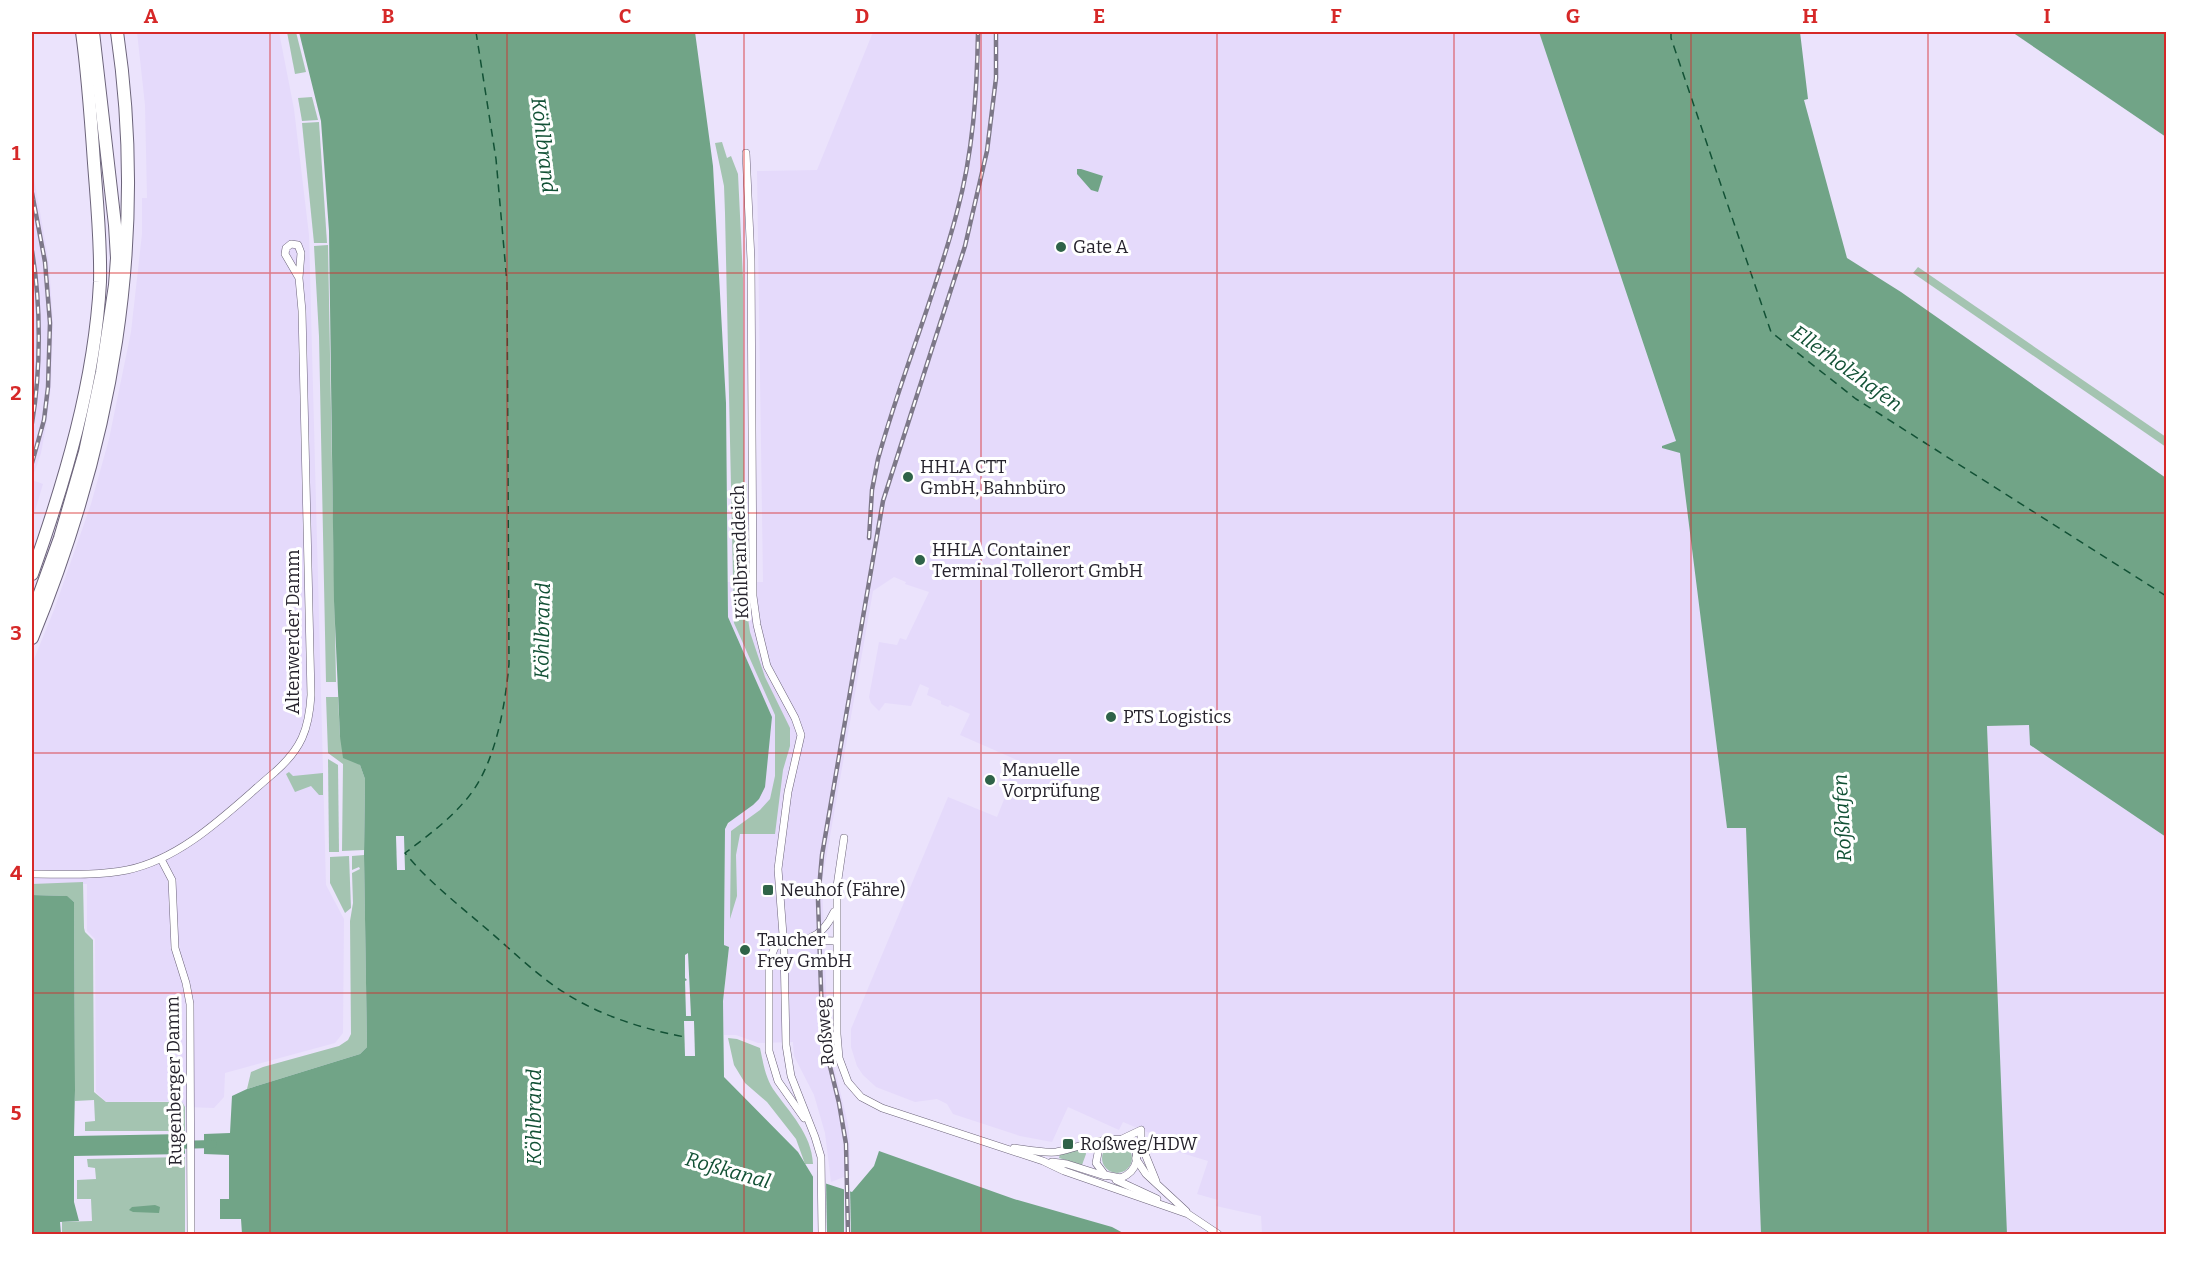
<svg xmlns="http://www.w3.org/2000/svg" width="2198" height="1266" viewBox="0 0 2198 1266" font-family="Bitter,serif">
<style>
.built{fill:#e5dafb}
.green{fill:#a4c4b1}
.water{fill:#71a487}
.pier{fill:#ebe3fc}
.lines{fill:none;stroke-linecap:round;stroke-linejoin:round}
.canal{stroke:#71a487;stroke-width:8}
.ferry{stroke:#125135;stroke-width:1.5;stroke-dasharray:8 6;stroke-linecap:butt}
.street-casing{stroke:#6b6379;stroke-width:8}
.highway-casing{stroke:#6b6379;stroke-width:14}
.street{stroke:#fff;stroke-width:7}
.highway{stroke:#fff;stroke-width:12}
.rail-casing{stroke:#7d7888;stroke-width:4.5}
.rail{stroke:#fff;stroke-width:2;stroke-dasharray:7;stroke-linecap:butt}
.grid{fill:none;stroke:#d62828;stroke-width:1.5;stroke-opacity:0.55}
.poi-dot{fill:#2f6348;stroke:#fff;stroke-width:2}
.labels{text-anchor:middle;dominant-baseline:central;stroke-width:6;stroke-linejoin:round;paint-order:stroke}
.poi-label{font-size:18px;fill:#26232d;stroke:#fff;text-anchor:start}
.street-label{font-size:18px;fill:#26232d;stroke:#fff}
.water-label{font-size:20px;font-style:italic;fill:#125135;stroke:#fff}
.neatline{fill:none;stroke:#d62828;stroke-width:2}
.grid-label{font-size:20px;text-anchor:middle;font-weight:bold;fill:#d62828}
</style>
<rect width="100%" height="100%" fill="#ebe3fc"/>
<g class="built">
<polygon points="137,32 279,32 294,109 309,235 326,885 344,919 343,1033 335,1043 225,1073 224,1097 214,1108 185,1107 178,1101 106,1102 96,1092 95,939 87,931 87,884 32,884 32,664 54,610 91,504 109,439 131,332 142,234 142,198 147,198 145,105"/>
<polygon points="873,32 1539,32 1676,442 1662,446 1680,453 1727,827 1746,827 1761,1234 1262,1234 1261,1216 1216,1206 1218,1200 1197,1194 1208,1161 1175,1151 1171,1142 1123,1122 1119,1130 1068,1107 1052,1142 1020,1136 953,1114 947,1104 937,1099 915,1102 876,1087 863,1075 857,1066 851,1047 851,1029 948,797 997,817 1011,782 1008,780 1017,760 960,735 970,714 950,705 948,707 941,704 941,701 927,695 929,688 920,684 911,706 885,703 879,711 871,703 869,697 879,642 897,645 900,638 906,640 929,592 905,584 906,582 894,577 873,591 822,882 828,1041 848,1124 850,1143 850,1176 844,1177 831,1182 825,1133 814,1095 794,1056 793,1042 758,1043 736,1035 724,1035 723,1001 729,948 724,945 724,936 725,829 732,819 771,733 772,717 728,617 727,582 763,582 757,171 817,170"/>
<polygon points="32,167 49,263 53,323 51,387 47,420 41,453 32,479"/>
<polygon points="32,480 43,484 32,521"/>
<polygon points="2029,725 2030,745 2166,837 2166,1234 2007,1234 1987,726"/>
</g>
<g class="green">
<polygon points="287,32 296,32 306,72 295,74"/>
<polygon points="312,97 318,120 302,121 298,98"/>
<polygon points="319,122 327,243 314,243 302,123"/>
<polygon points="722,142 727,158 731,156 738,174 743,278 744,484 747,484 747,508 744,520 742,596 749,611 747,612 750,632 765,677 790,728 790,746 783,770 775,834 740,834 736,855 737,896 730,919 731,831 760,810 770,799 775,776 775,715 734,623 725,213 724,186 715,143"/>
<polygon points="328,245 336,682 326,682 319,336 314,246"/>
<polygon points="1918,267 2166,437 2166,447 1913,273"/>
<polygon points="326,697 338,697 340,737 360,765 365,779 364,850 342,851 343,764 328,753"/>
<polygon points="328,759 338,765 339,852 329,852"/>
<polygon points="289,772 293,776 323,773 323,795 319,795 311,786 295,792 286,774"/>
<polygon points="364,855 367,1047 360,1054 247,1089 251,1072 263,1067 339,1046 348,1040 351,1034 350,921 353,903 352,873 360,869 359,867 352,870 352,856"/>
<polygon points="349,856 351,908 345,913 330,883 330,857"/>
<polygon points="83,882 84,928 85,932 93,940 94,1092 106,1102 182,1102 185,1107 185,1131 85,1131 85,1122 95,1121 94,1100 75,1101 74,902 66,896 32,895 32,884"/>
<path d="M728,1038L737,1039L760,1048C763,1062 765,1076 773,1089C789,1112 812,1134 813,1164H805L796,1139L767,1102L745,1083L734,1065Z"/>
<circle cx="1117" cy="1158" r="15"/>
<polygon points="1085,1148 1086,1154 1082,1165 1059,1158 1060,1154"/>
<polygon points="185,1157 185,1234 62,1234 62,1222 92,1221 91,1199 77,1199 77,1180 96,1179 95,1168 88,1167 87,1159"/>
</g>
<g class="water">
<polygon points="299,32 695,32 713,166 726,403 728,617 772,717 765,787 759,799 753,805 728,823 725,829 724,936 724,945 729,947 723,1001 724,1077 798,1152 815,1180 852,1192 874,1166 879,1151 1014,1199 1112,1227 1125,1234 242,1234 241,1219 220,1219 220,1199 229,1199 229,1155 204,1154 204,1134 230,1133 232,1096 247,1089 360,1054 367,1047 364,855 365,779 360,765 343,758 340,737 334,601 329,231 321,121"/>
<polygon points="1539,32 1800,32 1808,99 1804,100 1847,258 1901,292 2166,478 2166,837 2030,745 2029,725 1987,726 2007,1234 1761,1234 1746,828 1727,828 1680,453 1662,448 1662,446 1676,441"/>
<polygon points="2012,32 2166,32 2166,137"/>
<polygon points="1081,169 1103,176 1098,192 1091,190 1077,174 1077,169"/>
<polygon points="32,895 67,896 74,902 75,1090 74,1136 185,1134 185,1154 74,1156 74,1202 79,1221 60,1222 61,1234 32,1234"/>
<polygon points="155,1205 160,1207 159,1213 133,1212 129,1210 132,1207"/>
</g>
<g class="pier">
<polygon points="396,836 404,836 405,870 397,870"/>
<polygon points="688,953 691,1016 686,1016 685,981 687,980 685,978 685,955"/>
<polygon points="684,1021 694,1021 695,1056 685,1056"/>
<polygon points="813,1176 826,1180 827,1234 813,1234"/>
<polygon points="844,1186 850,1188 851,1234 844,1233"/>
</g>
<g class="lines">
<polyline class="canal" points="175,1145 213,1144"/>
<g class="ferry">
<path d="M476,32L496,159L507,283L509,664C505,707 495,769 464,802C447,822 426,837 405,853C427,880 455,902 482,925C506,945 528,967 553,985C592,1013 638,1028 685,1037"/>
<polyline points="1671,32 1671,38 1771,332 1856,399 2166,596"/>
</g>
<defs>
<g id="street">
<polyline points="746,153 751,260 753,596 757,625 767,666 795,718 801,735 788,792 778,869 784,948 786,1045 791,1076 815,1137 821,1157 822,1234"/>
<polyline points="844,838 837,886 837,1034 839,1058 848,1082 861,1097 882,1108 1043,1161 1064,1171 1188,1214 1218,1234"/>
<polyline points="161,859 172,880 175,948 186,983 190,1004 191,1234"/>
<path d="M32,874C63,874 96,876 127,870C185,858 231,809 275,772C301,749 309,730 311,695L302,311L299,278L285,254L286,248L291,244L298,245L301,253L299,278"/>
<path d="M810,938C822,933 829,923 834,912"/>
<polyline points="784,939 775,947 769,961 769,1051 778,1081 804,1118"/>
<polyline points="784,939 836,941"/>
<polyline points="1122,1139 1141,1130 1141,1144 1136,1157"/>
<polyline points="1141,1144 1156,1181"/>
<path d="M1014,1148C1028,1150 1042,1153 1056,1152C1073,1150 1144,1119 1136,1162C1134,1171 1128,1175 1121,1178L1105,1175L1096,1163L1099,1148L1111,1139"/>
<polyline points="1136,1159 1146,1174 1186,1211"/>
<polyline points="1052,1162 1067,1164 1105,1176"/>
<polyline points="1116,1180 1157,1199"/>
</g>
<g id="highway">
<path d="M32,574C65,481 95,381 100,282C101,242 97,203 94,163C91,119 88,75 82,32"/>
<polyline points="32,615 60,538 85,452 102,372 115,285 117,258 115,225 93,32"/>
<path d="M32,638C112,443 148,242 117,32"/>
</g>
</defs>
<use href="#street" class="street-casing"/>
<use href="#highway" class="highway-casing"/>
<use href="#street" class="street"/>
<use href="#highway" class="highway"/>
<defs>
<g id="rail">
<polyline points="32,193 45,262 50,323 48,387 44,420 32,463"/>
<path d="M32,251C41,304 41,370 32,423"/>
<path d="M869,538L872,490L878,459C901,376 935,296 957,212C973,153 977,92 978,32"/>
<polyline points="848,1234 846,1144 839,1103 824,1042 822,1018 818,900 822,855 883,501 965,246 987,151 996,78 996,32"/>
</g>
</defs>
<use href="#rail" class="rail-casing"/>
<use href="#rail" class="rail"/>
</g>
<path class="grid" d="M270,32V1234M507,32V1234M744,32V1234M981,32V1234M1217,32V1234M1454,32V1234M1691,32V1234M1928,32V1234M32,273H2166M32,513H2166M32,753H2166M32,993H2166"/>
<g class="poi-dot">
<circle cx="1061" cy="247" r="6"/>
<circle cx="908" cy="477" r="6"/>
<circle cx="920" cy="560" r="6"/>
<circle cx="1111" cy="717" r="6"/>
<circle cx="990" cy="780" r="6"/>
<rect x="762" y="884" width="12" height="12" rx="3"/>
<circle cx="745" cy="950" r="6"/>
<rect x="1062" y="1138" width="12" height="12" rx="3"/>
</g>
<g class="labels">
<g class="poi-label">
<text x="1073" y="247">Gate A</text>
<text x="920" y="467">HHLA CTT<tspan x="920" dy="21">GmbH, Bahnbüro</tspan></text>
<text x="932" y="550">HHLA Container<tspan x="932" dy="21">Terminal Tollerort GmbH</tspan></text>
<text x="1123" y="717">PTS Logistics</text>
<text x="1002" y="770">Manuelle<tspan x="1002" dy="21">Vorprüfung</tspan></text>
<text x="780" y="890">Neuhof (Fähre)</text>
<text x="757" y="940">Taucher<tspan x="757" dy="21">Frey GmbH</tspan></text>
<text x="1080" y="1144">Roßweg/HDW</text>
</g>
<g class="street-label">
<text transform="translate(740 552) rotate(-92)">Köhlbranddeich</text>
<text transform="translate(293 632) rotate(-90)">Altenwerder Damm</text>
<text transform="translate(825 1032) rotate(-95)">Roßweg</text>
<text transform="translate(174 1081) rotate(-91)">Rugenberger Damm</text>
</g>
<g class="water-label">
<text transform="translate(544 145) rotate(83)">Köhlbrand</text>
<text transform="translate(1847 368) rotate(36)">Ellerholzhafen</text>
<text transform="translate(542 631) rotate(-89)">Köhlbrand</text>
<text transform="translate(1842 818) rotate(-93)">Roßhafen</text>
<text transform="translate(534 1117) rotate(-90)">Köhlbrand</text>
<text transform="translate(728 1170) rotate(16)">Roßkanal</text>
</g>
</g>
<rect width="2198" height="1266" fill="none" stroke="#ffffff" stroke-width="66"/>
<rect x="33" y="33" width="2132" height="1200" class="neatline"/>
<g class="grid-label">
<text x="151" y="23">A</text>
<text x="388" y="23">B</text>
<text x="625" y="23">C</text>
<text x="862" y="23">D</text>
<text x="1099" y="23">E</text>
<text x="1336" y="23">F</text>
<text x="1573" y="23">G</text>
<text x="1810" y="23">H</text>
<text x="2047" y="23">I</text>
<text x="16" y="160">1</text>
<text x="16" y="400">2</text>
<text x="16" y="640">3</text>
<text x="16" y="880">4</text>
<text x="16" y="1120">5</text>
</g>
</svg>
